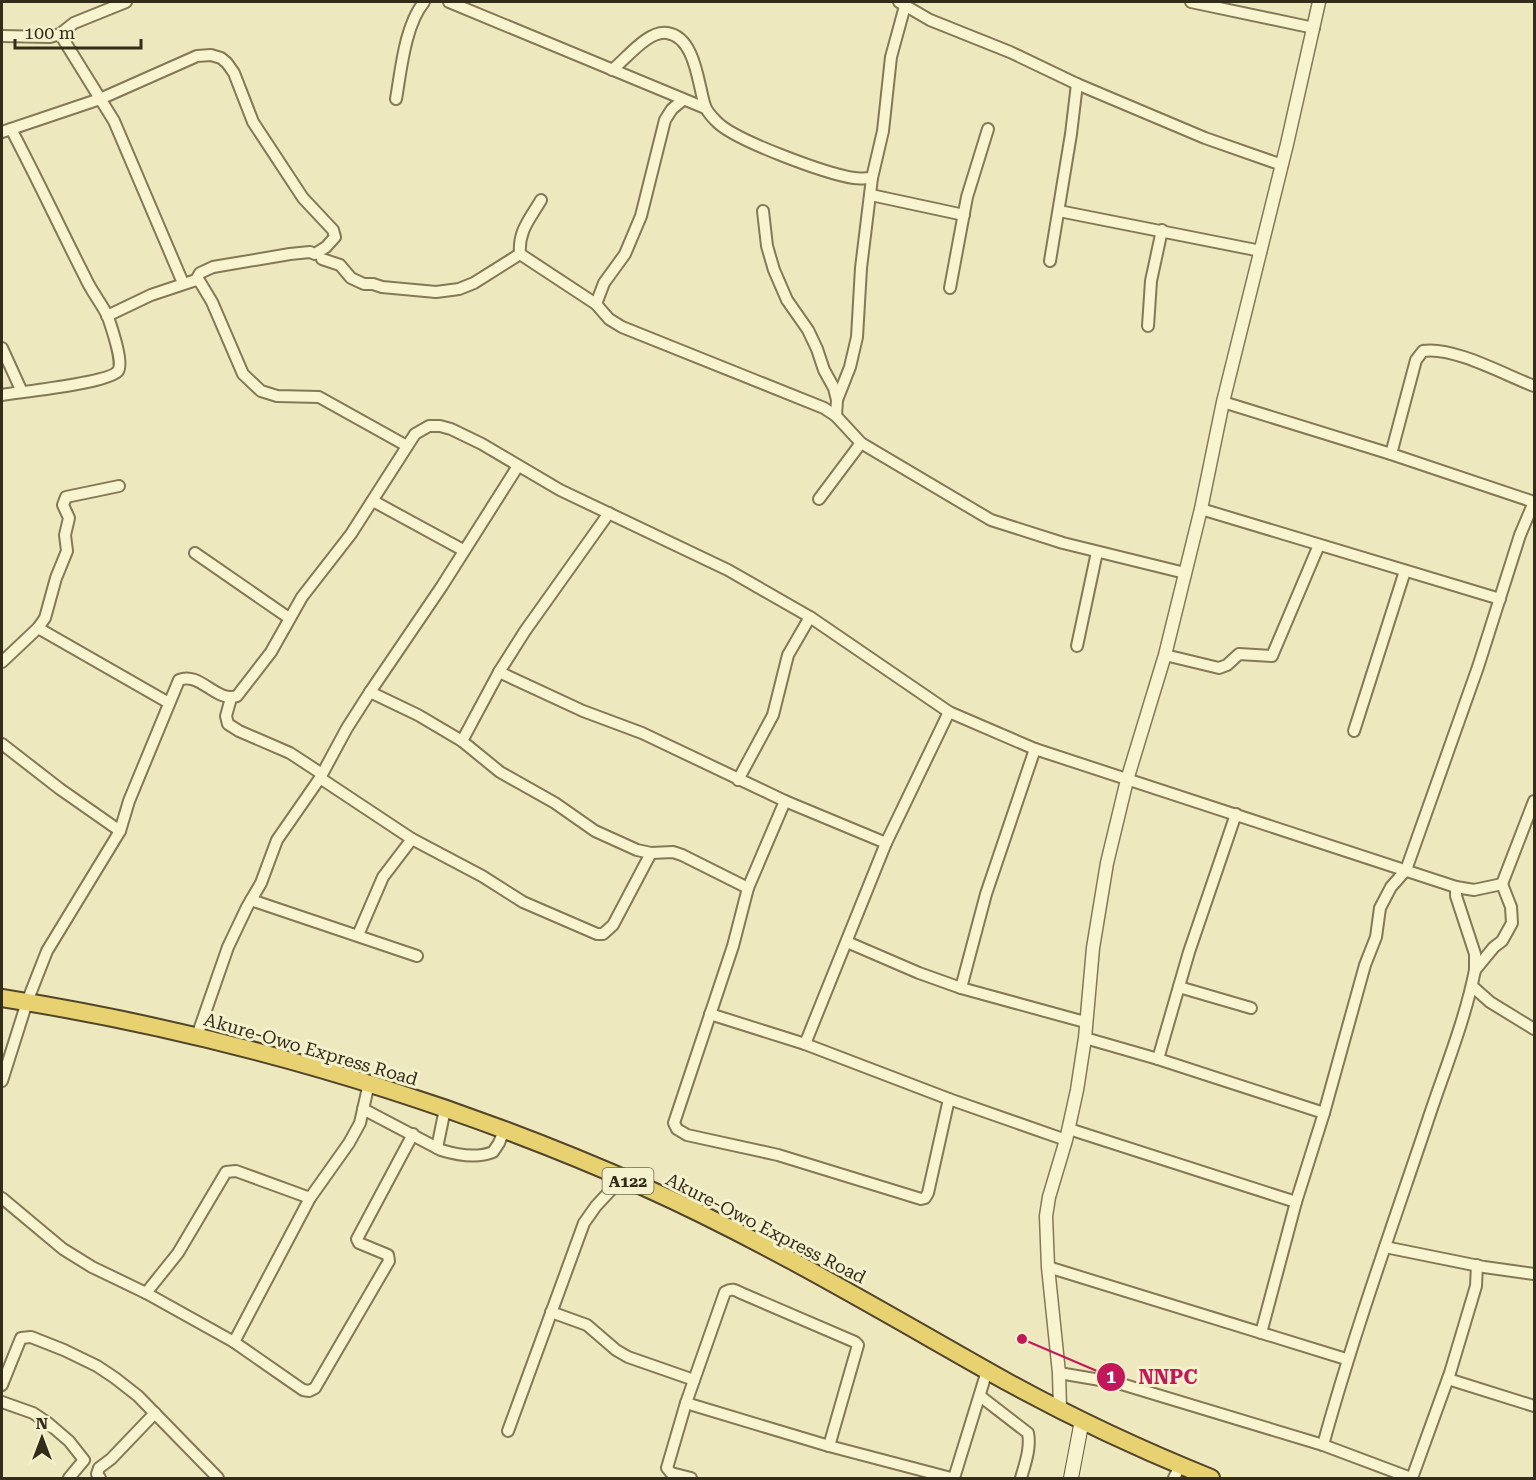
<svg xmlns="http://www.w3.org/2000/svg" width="1536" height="1480" viewBox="0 0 1536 1480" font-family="'Roboto Serif',serif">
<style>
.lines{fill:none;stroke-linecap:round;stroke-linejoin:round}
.minor-casing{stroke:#847857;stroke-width:14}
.tertiary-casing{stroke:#847857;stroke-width:15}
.secondary-casing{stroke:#66593a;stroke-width:16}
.trunk-casing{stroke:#52452b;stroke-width:20}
.minor{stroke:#f8f4d0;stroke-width:10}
.tertiary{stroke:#f8f4d0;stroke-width:12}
.secondary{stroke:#f8f4d0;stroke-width:14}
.trunk{stroke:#e7d170;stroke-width:16}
.labels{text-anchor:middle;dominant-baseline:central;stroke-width:6;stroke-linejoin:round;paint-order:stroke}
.shield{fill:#f4f1cd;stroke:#6e6750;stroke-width:1.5}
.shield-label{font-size:16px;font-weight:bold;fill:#342c1b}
.street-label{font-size:18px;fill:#342c1b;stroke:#f4f1cd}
.leader{fill:none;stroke:#c2185b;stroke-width:2}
.callout-dot{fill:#c2185b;stroke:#f4f1cd;stroke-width:2}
.mark-label{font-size:18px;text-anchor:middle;font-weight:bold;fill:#fff}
.callout-label{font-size:20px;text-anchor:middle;font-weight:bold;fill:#c2185b;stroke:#f4f1cd;stroke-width:6;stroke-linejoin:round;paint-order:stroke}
</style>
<rect width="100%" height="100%" fill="#ede8bd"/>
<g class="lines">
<defs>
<g id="minor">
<polyline points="449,2 705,108"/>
<polyline points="899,2 930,20 1010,52 1077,84 1205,138 1282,165"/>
<polyline points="1191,2 1314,28"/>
<polyline points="60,34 114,121 183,283"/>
<polyline points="2,36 50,37 60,34 74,23 126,2"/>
<path d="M612,70C626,59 648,30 667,33C696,37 698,86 705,106C707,112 712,117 716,121C733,140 827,174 854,178C860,179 866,178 872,178"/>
<path d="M396,99C401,70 405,25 424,2"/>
<polyline points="2,132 100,99 197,56 211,55 221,58 227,63 234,73 253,122 303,198 333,230 335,237 326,247 315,254 310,252 290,254 213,267 200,273 196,280"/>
<polyline points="871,195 964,215"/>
<polyline points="763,211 767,246 774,270 787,300 808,330 817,349 824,370 834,388 837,400 836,416"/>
<polyline points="1059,211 1261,251"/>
<path d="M520,254C518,231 530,219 541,200"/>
<polyline points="322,259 340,265 351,278 364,284 373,284 382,287 436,292 459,289 474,283 520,254 596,304 609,319 622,327 824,408 836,416 861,443 991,520 1063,543 1185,573"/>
<polyline points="1050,261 1071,134 1077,84"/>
<polyline points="950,288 967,197 988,129"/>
<polyline points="596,304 604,283 625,254 641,216 665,120 672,109 683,100"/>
<polyline points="107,316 151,295 196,280 200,282 212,302 243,374 261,391 277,396 319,397 407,446"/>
<polyline points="1148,326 1151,281 1162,230"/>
<polyline points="2,348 22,392"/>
<path d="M2,395C20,392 109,383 118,371C124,363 111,326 108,317C102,304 91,291 85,277C60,228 37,178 11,129"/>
<polyline points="837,400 850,367 857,337 861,268 872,178 883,131 891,57 905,6"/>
<polyline points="1223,402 1391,454 1534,502"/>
<path d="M1391,454L1416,360L1423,351C1453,346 1505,375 1534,386"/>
<polyline points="518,466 442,586 370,692 418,715 462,741 500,772 555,803 595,831 637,850 651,853 673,852 682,855 748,888"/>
<polyline points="819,499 861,443"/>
<polyline points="373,501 463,550"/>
<polyline points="1201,509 1500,599"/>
<polyline points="195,553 289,618"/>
<polyline points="38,628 169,703"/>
<polyline points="1077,646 1097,552"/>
<polyline points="1165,655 1219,668 1227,665 1239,654 1272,656 1319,545"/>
<polyline points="2,662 38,628 45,618 56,578 67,551 65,535 69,518 63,505 66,497 119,486"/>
<polyline points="499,672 583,711 642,733 785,801 886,843"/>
<polyline points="370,692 347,728 320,778 412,839 482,876 523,902 597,934 603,934 613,925 651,853"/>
<polyline points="231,698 226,716 228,724 239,731 290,753 322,774"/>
<polyline points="1354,731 1405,571"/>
<polyline points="462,741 499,672 525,631 609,513"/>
<polyline points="2,744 60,789 120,831"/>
<polyline points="738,780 773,715 788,655 810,617"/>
<polyline points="785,801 748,888 733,946 674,1123 677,1129 687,1135 778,1155 921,1199 925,1198 928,1193 949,1099"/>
<polygon points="1502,884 1511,907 1512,923 1502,941 1494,947 1475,970 1475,954 1456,896 1456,887 1474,890"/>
<polyline points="1502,884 1534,801"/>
<polyline points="251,900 417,956"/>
<polyline points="358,935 383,877 412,839"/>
<polyline points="847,942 919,973 961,988 1085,1022"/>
<polyline points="1472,986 1490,1002 1534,1029"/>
<polyline points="1179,987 1251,1008"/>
<polyline points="961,988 986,894 1035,749"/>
<polyline points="710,1014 805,1044 949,1099 1066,1140"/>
<polyline points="197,1036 228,947 247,907 261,883 277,840 320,778"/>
<polyline points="1085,1038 1158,1059 1324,1113"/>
<polyline points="805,1044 886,843 949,712"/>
<polyline points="1158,1059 1189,952 1236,814"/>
<path d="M2,1081L27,1002L47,951L120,831L129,801L179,680C200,671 216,703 237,696L271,652L302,597L351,534L415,434L429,426H440L451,429L482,444L560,490L728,570L810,617L949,712L1035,749L1456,887"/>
<path d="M363,1109L441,1150C457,1155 476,1159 493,1152L499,1143L504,1130"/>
<polyline points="1069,1129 1296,1202"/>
<polyline points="437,1148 445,1109"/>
<polyline points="2,1198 63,1249 92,1267 146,1293 234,1342 303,1390 309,1391 315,1388 389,1261 388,1255 359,1243 357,1239 413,1134"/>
<polyline points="1385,1247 1484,1267 1534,1274"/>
<polyline points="1048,1267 1346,1359"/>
<polyline points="146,1293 178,1253 226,1172 236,1171 310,1198"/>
<polyline points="551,1312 587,1325 616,1350 628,1357 694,1380"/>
<polyline points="1261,1333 1296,1202 1324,1113 1365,965 1376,937 1380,908 1391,887 1406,870 1478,667 1520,535 1534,502"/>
<polyline points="234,1342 310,1198 349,1143 360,1123 369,1083"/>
<polyline points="1059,1373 1118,1383 1323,1445 1411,1478"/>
<polyline points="1448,1379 1534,1406"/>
<polyline points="2,1385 21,1338 31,1337 64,1350 97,1366 115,1378 138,1396 218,1478"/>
<path d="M980,1396L1028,1433C1031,1448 1025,1464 1021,1478"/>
<polyline points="2,1402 33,1413 48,1423 69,1441 84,1460 69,1478"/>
<polyline points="686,1403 829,1446 951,1478"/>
<polyline points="508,1431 584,1223 596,1206 622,1178"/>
<path d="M1323,1445C1353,1336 1391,1230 1427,1123C1443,1074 1465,1021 1475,970"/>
<polyline points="100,1478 97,1474 99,1468 111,1459 155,1413"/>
<path d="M691,1478L671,1473L667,1468L686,1403L725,1292C732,1288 735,1290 741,1293L855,1342L858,1345L829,1446"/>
<polyline points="954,1478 987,1371"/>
<polyline points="1174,1478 1180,1466"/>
<polyline points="1412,1478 1450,1373 1476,1286 1477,1265"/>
</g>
<polyline id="tertiary" points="1060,1409 1059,1373 1048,1267 1046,1216 1049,1197 1066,1140 1077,1090 1085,1038 1093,948 1107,863 1127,780 1165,655 1201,509 1223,402 1287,144 1319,2"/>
<polyline id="secondary" points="1071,1478 1082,1420"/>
<path id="trunk" d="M2,998C222,1033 439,1096 644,1187C762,1240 873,1306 986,1370C1058,1411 1134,1447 1211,1478"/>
</defs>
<use href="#minor" class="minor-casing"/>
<use href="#tertiary" class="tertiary-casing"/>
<use href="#secondary" class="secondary-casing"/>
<use href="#trunk" class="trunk-casing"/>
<use href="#minor" class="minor"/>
<use href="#tertiary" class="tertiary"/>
<use href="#secondary" class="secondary"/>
<use href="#trunk" class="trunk"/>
</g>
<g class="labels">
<rect class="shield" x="602.5" y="1168" width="51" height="26" rx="4.5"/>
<g class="shield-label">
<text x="628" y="1181">A122</text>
</g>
<g class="street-label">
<text transform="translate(311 1049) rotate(16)">Akure-Owo Express Road</text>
<text transform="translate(766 1228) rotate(27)">Akure-Owo Express Road</text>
</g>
</g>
<path class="leader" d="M1022 1339L1111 1377"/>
<g class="callout-dot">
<circle cx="1022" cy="1339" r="6"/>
<circle cx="1111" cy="1377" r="15"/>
</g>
<g class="mark-label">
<text x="1111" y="1383">1</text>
</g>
<g class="callout-label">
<text x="1168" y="1384">NNPC</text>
</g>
<rect width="1536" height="1480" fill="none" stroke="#342c1b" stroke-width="6"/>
<g transform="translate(42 1438)" stroke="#f4f1cd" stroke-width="4.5" paint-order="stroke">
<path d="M0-4.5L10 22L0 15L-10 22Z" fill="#342c1b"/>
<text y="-9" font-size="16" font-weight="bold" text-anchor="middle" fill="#342c1b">N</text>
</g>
<path d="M15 39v9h126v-9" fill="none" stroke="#342c1b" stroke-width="3"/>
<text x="24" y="39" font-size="18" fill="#342c1b" stroke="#f4f1cd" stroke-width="4.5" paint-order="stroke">100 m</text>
</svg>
